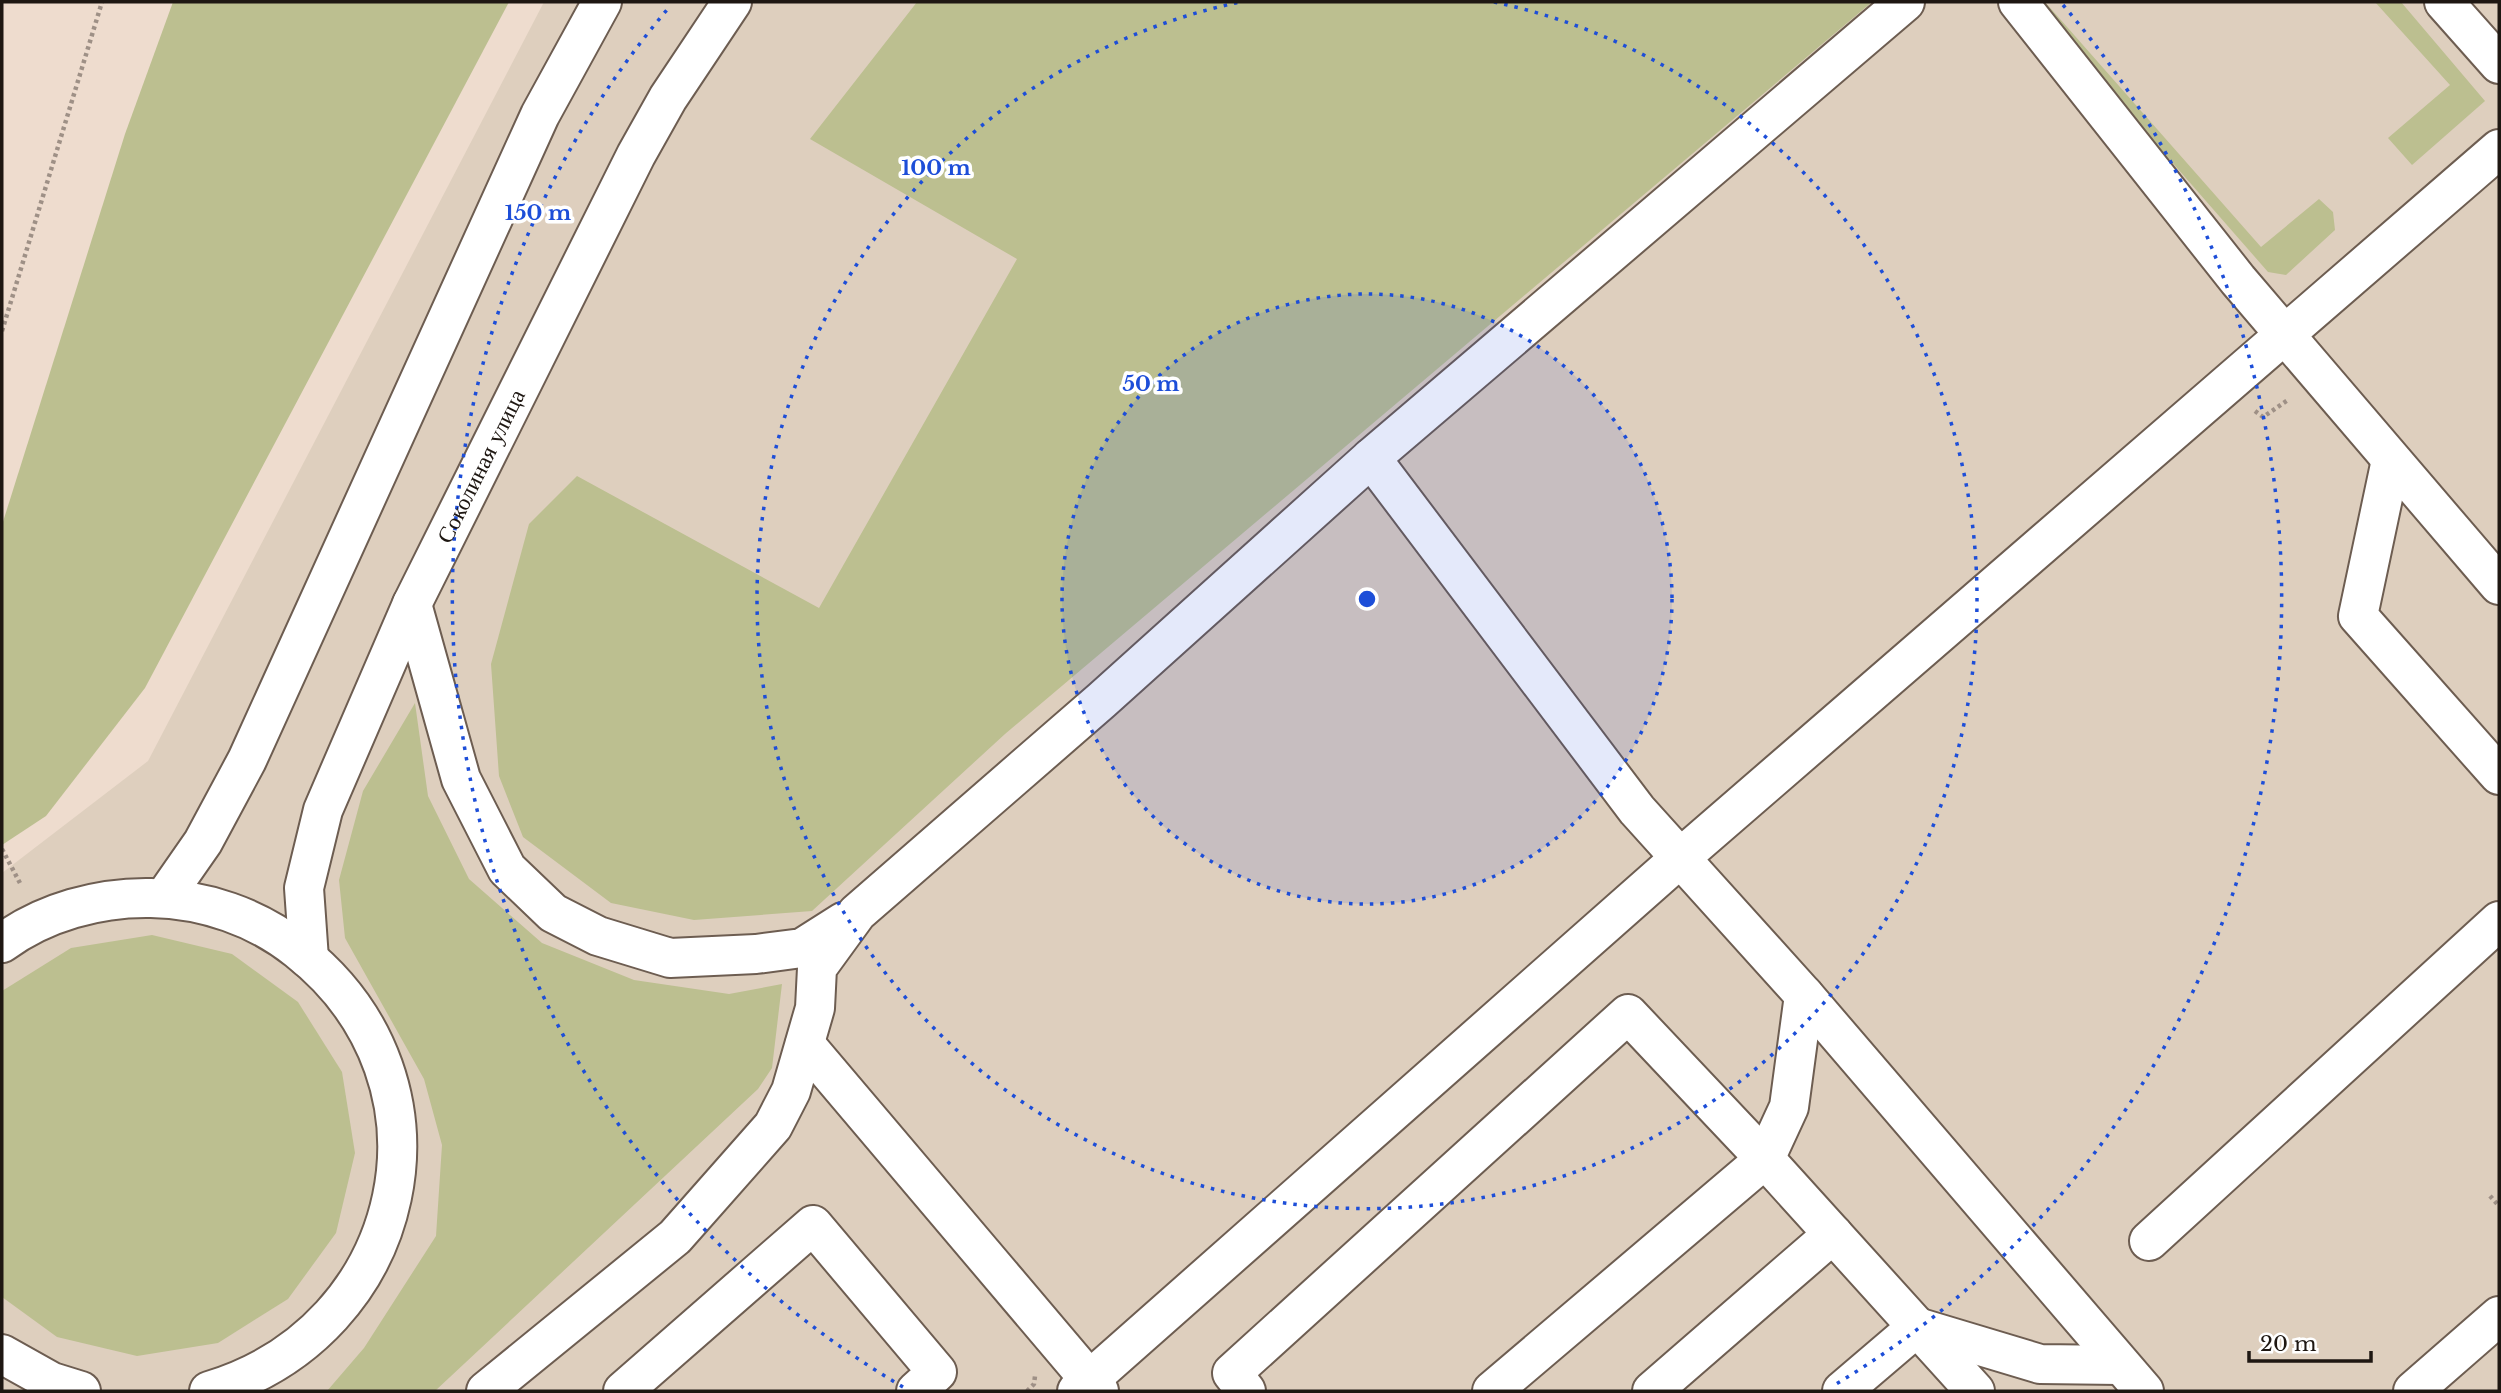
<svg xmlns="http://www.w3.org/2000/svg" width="2501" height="1393" viewBox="0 0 2501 1393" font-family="'Libre Baskerville',serif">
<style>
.commercial{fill:#decfbe}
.green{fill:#bcbf90}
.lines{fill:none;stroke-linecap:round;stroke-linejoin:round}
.minor-casing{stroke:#6d5d51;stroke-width:42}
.path{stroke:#9e9086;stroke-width:4.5;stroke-dasharray:3.5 3.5;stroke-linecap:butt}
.minor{stroke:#fff;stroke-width:38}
.ring{fill:none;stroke:#1d4ed8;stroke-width:3.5;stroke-dasharray:3.5 7}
.labels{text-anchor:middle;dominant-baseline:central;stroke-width:7;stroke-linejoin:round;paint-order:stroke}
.street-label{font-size:23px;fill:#1e1712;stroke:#fff}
.centre{fill:#1d4ed8;stroke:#fff;stroke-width:3.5}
.ring-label{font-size:21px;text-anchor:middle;font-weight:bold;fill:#1d4ed8;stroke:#fff;stroke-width:7;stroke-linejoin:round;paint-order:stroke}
</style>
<rect width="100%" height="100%" fill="#eedcce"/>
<polygon class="commercial" points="544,2 2499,2 2499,1391 2,1391 2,873 148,761"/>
<g class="green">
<polygon points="173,2 509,2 145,688 46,816 2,845 2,525 125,134"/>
<polygon points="917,2 1872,2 1005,734 812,911 694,920 611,903 523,837 499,776 491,664 529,524 577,476 819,608 1017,259 810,139"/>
<polygon points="2032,2 2045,2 2261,247 2319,199 2333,212 2335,230 2286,275 2268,272"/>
<polygon points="2375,2 2401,2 2485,101 2412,165 2388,138 2450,85"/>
<polygon points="415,703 428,796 469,879 542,943 634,980 729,994 782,984 772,1068 758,1089 435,1391 327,1391 364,1348 436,1236 442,1145 424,1079 345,938 339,880 363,791"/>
<polygon points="152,935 232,954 298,1002 342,1072 355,1153 336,1233 288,1299 218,1343 137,1356 57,1337 2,1297 2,991 71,948"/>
</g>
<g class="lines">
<defs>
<g id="minor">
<polyline points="2018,2 2238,280 2499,585"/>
<polyline points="2444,2 2499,64"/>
<polyline points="1371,458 1637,810 1804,995 2144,1391"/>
<polyline points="2391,460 2358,616 2499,775"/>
<polyline points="412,604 461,779 507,869 553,913 598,936 670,958 756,954 802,948 843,922"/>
<polyline points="164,898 203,842 247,760 540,115 602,2"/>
<path d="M2,943C44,912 99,897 151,898C204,899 257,917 298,950C466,1082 410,1331 209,1391"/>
<path id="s1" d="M309,959L304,888L323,810L412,604L636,155L668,98L732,2"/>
<polyline points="805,1044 1099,1391"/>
<polyline points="2149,1241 2499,921"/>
<polyline points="2,1354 52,1382 81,1391"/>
<polyline points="486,1391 675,1237 773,1126 791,1091 815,1008 817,968 857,913 1102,700 1371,458 1905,2"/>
<polyline points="623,1391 813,1225 937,1372 916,1391"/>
<polyline points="1077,1391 1679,859 2499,149"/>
<polyline points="1246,1391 1232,1373 1628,1014 1765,1159 1975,1391"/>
<polyline points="1492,1391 1765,1159 1789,1107 1804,995"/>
<polyline points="1652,1391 1833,1234"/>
<polyline points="1842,1391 1917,1327 2040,1364 2120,1365"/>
<polyline points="2413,1391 2499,1316"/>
</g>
</defs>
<use href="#minor" class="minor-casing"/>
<g class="path">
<polyline points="2,331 102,2"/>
<polyline points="2255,411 2263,417 2288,400"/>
<polyline points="2,849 21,885"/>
<polyline points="2490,1196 2499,1206"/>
<polyline points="1027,1391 1034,1384 1035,1376"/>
</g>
<use href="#minor" class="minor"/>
</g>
<circle cx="1367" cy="599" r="305" fill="#1d4ed8" fill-opacity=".12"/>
<g class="ring">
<circle cx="1367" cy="599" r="305"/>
<path d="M1494 2A610 610 0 1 1 1240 2"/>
<path d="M903 1387A915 915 0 0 1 671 5M2063 5A915 915 0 0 1 1831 1387"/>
</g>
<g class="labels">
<g class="street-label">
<text stroke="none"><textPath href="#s1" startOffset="530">Соколиная улица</textPath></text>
</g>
</g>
<circle cx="1367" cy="599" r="10" class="centre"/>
<g class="ring-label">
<text x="936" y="175">100 m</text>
<text x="538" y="220">150 m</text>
<text x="1151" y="391">50 m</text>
</g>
<rect width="2501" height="1393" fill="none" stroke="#1e1712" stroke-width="7"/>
<path d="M2249 1351v10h122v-10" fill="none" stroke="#1e1712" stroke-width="3.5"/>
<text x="2260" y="1351" font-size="21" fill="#1e1712" stroke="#ffffff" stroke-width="5" paint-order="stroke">20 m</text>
</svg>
